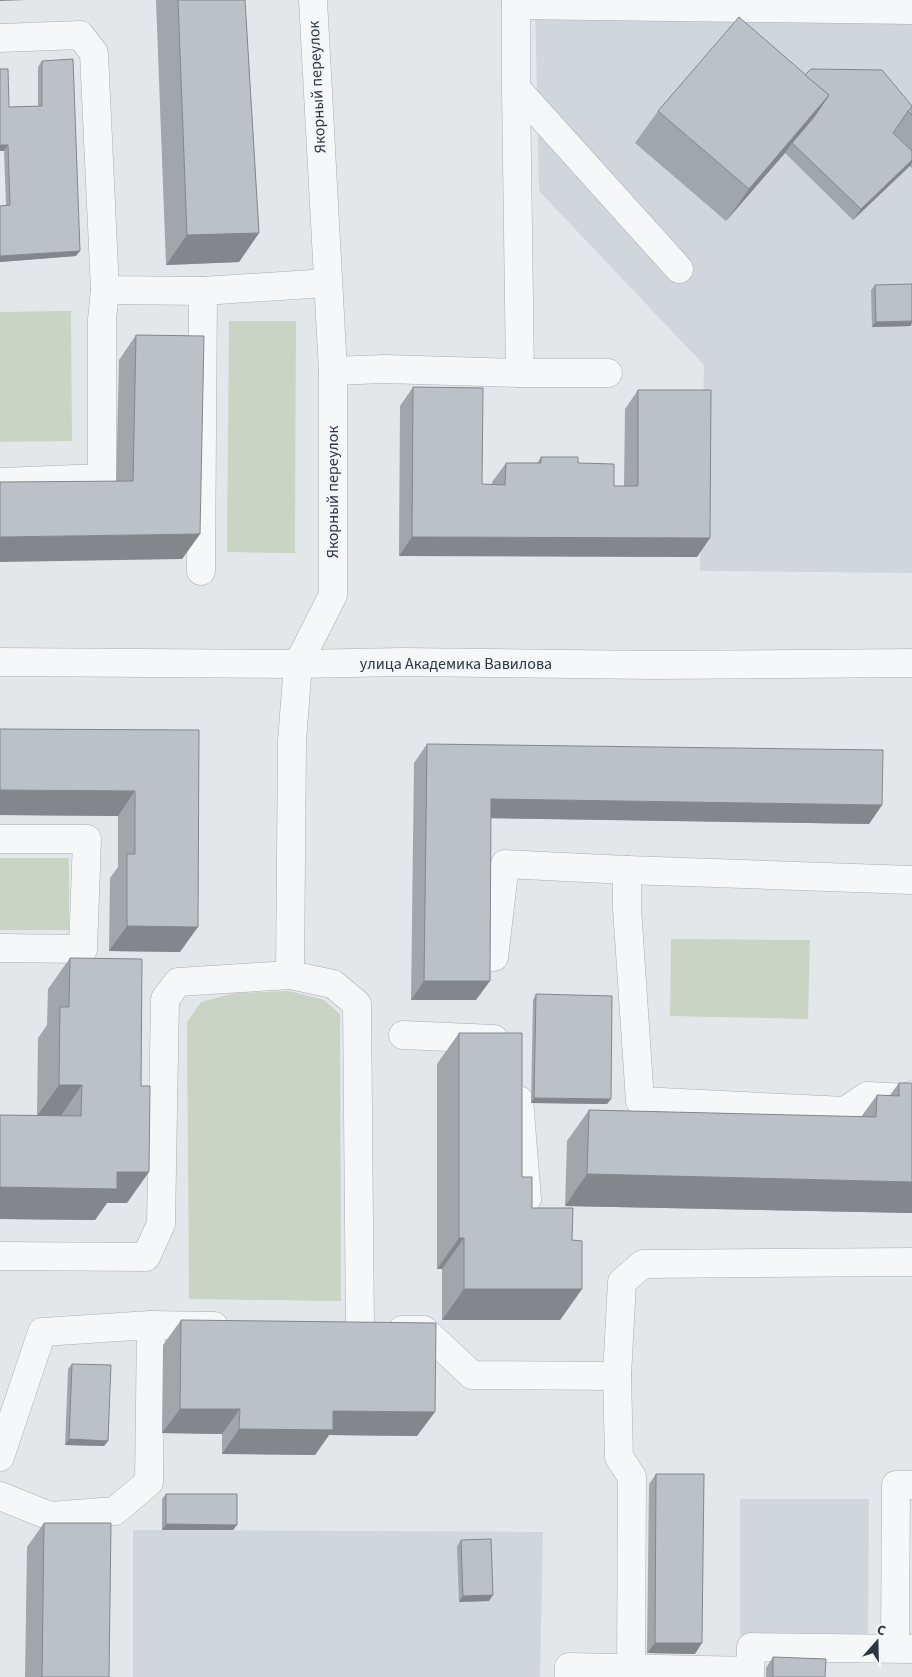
<svg xmlns="http://www.w3.org/2000/svg" width="912" height="1677" viewBox="0 0 912 1677" font-family="'Source Sans 3',sans-serif">
<style>
.built{fill:#d1d6dc}
.green{fill:#cad4c5}
.lines{fill:none;stroke-linecap:round;stroke-linejoin:round}
.minor-casing{stroke:#a8aeb4;stroke-width:29}
.minor{stroke:#f6f7f9;stroke-width:28}
.wall{fill:#a1a6ab}
.shaded-wall{fill:#83878b}
.building{fill:#bbc1c7;stroke:#83878b}
.labels{text-anchor:middle;dominant-baseline:central;stroke-width:5;stroke-linejoin:round;paint-order:stroke}
.street-label{font-size:16px;fill:#2c3642;stroke:#f3f5f8}
</style>
<rect width="100%" height="100%" fill="#e3e7ea"/>
<g class="built">
<polygon points="535,0 912,0 912,573 700,571 704,365 539,191"/>
<polygon points="740,1499 869,1499 868,1635 740,1635"/>
<polygon points="133,1530 543,1532 540,1677 133,1677"/>
</g>
<g class="green">
<polygon points="71,311 72,441 0,442 0,312"/>
<polygon points="229,321 296,321 295,553 227,552"/>
<rect x="0" y="858" width="69" height="72"/>
<polygon points="671,939 810,940 808,1019 670,1016"/>
<polygon points="289,991 324,1000 340,1014 341,1301 189,1299 187,1022 201,1002 235,993"/>
</g>
<g class="lines">
<defs>
<g id="minor">
<polyline points="516,5 912,10"/>
<polyline points="0,38 80,35 94,53 105,290 203,291 327,283"/>
<polyline points="516,88 679,269"/>
<polyline points="333,371 384,369 520,373 516,88 516,0"/>
<polyline points="520,373 608,373"/>
<polyline points="0,482 102,478 102,320 105,290"/>
<polyline points="201,571 203,291"/>
<polyline points="0,662 298,664 402,662 653,665 912,663"/>
<polyline points="0,839 87,839 83,949 0,948"/>
<polyline points="627,870 627,908 640,1101 845,1111 867,1096 908,1098 912,1095"/>
<polyline points="494,957 505,864 627,870 912,880"/>
<polyline points="290,975 292,741 298,664 333,595 333,371 313,0"/>
<polyline points="403,1035 494,1039"/>
<polyline points="519,1100 527,1199"/>
<polyline points="0,1256 146,1257 161,1224 165,999 178,982 290,975 333,984 357,1004 360,1330"/>
<polyline points="402,1330 424,1330 472,1375 617,1376"/>
<polyline points="0,1457 42,1332 151,1325 214,1326"/>
<polyline points="0,1496 50,1516 115,1511 149,1482 151,1325"/>
<polyline points="895,1648 896,1485 912,1485"/>
<polyline points="569,1677 569,1667 750,1671"/>
<polyline points="631,1677 632,1477 619,1457 617,1376 622,1282 643,1264 912,1262"/>
<polyline points="750,1677 751,1647 912,1649"/>
</g>
</defs>
<use href="#minor" class="minor-casing"/>
<use href="#minor" class="minor"/>
</g>
<g class="wall">
<polygon points="156,0 245,0 259,233 239,262 166,265"/>
<polygon points="42,61 76,256 0,262 0,206 6,205 4,151 0,151 0,69 9,107 38,106 38,67"/>
<polygon points="805,75 912,106 912,168 909,166 853,220 785,153 726,221 635,143 658,111"/>
<polygon points="875,285 912,321 911,326 872,327 871,290"/>
<polygon points="136,335 200,534 182,559 116,482 119,360"/>
<polygon points="413,387 482,484 492,485 492,482 506,463 537,463 541,457 578,463 614,486 624,486 625,409 638,390 710,538 697,557 399,556 400,406"/>
<polygon points="199,730 180,952 109,951 110,878 118,867 118,816 0,815"/>
<polygon points="427,744 882,805 869,824 491,818 476,1000 411,1000 414,763"/>
<polygon points="70,958 127,1203 107,1203 95,1220 0,1219 0,1115 37,1115 38,1038 47,1025 48,989"/>
<polygon points="536,994 611,1099 607,1104 531,1103 533,1000"/>
<polygon points="459,1033 522,1177 532,1208 572,1240 582,1289 560,1320 442,1320 442,1269 437,1269 437,1064"/>
<polygon points="899,1083 912,1213 565,1206 567,1141 589,1110 861,1117 877,1095 890,1095"/>
<polygon points="181,1320 417,1436 329,1435 315,1455 222,1454 222,1434 162,1433 163,1345"/>
<polygon points="72,1364 108,1441 104,1446 65,1445 68,1369"/>
<polygon points="656,1474 695,1654 647,1653 649,1484"/>
<polygon points="166,1494 233,1530 162,1530 162,1499"/>
<polygon points="44,1523 109,1677 25,1677 27,1547"/>
<polygon points="461,1540 489,1601 459,1602 457,1546"/>
<polygon points="773,1657 825,1677 766,1677 766,1668"/>
</g>
<g class="shaded-wall">
<polygon points="0,0 26,0 0,1"/>
<polygon points="829,95 807,128 792,143 785,153 726,221 749,189"/>
<polygon points="0,145 8,145 4,151 0,151"/>
<polygon points="912,160 912,162 910,166 853,220 861,209"/>
<polygon points="259,233 239,262 166,265 187,235"/>
<polygon points="80,251 76,256 0,262 0,256"/>
<polygon points="912,321 911,326 872,327 876,322"/>
<polygon points="200,534 182,559 0,562 0,537"/>
<polygon points="412,537 710,538 697,557 399,556"/>
<polygon points="0,790 135,791 118,816 0,815"/>
<polygon points="491,799 882,805 869,824 478,818"/>
<polygon points="127,926 198,927 180,952 109,951"/>
<polygon points="424,981 490,981 476,1000 411,1000"/>
<polygon points="59,1085 82,1085 60,1117 37,1116"/>
<polygon points="534,1098 611,1099 607,1104 531,1103"/>
<polygon points="117,1172 149,1172 127,1203 107,1203 95,1220 0,1219 0,1187"/>
<polygon points="587,1174 912,1182 912,1213 565,1206"/>
<polygon points="459,1238 464,1238 442,1269 437,1269"/>
<polygon points="464,1289 582,1289 560,1320 442,1320"/>
<polygon points="180,1409 240,1409 222,1434 162,1433"/>
<polygon points="333,1411 435,1412 417,1436 329,1435 315,1455 222,1454 239,1429"/>
<polygon points="69,1439 108,1441 104,1446 65,1445"/>
<polygon points="166,1524 237,1525 233,1530 162,1530"/>
<polygon points="493,1595 489,1601 459,1602 463,1596"/>
<polygon points="655,1643 702,1643 695,1654 647,1653"/>
</g>
<g class="building">
<polygon points="178,0 245,0 259,233 187,235"/>
<polygon points="739,17 829,95 749,189 658,111"/>
<polygon points="73,59 80,251 0,256 0,206 10,205 8,145 0,145 0,69 8,69 9,107 42,106 42,61"/>
<polygon points="811,69 882,70 912,106 912,107 908,111 893,133 912,151 912,160 861,209 792,143 814,117 829,95 805,75"/>
<polygon points="912,107 912,115 908,111"/>
<polygon points="912,284 912,321 876,322 875,285"/>
<polygon points="136,335 204,336 200,534 0,537 0,482 133,481"/>
<polygon points="413,387 483,388 482,484 505,485 506,463 541,463 541,457 578,457 578,463 614,464 614,486 638,486 638,390 711,390 710,538 412,537"/>
<polygon points="0,729 199,730 198,927 127,926 127,854 135,854 135,791 0,790"/>
<polygon points="427,744 883,750 882,805 491,799 490,981 424,981"/>
<polygon points="70,958 142,959 141,1086 150,1086 149,1172 117,1172 117,1189 0,1187 0,1115 81,1116 82,1085 59,1085 60,1007 69,1007"/>
<polygon points="536,994 612,996 611,1099 534,1098"/>
<polygon points="459,1033 522,1033 522,1177 532,1177 532,1208 573,1208 572,1240 582,1241 582,1289 464,1289 464,1238 459,1238"/>
<polygon points="899,1083 912,1083 912,1182 587,1174 589,1110 876,1117 877,1095 899,1096"/>
<polygon points="181,1320 436,1323 435,1412 333,1411 333,1430 239,1429 240,1409 180,1409"/>
<polygon points="72,1364 111,1365 108,1441 69,1439"/>
<polygon points="656,1474 704,1474 702,1643 655,1643"/>
<polygon points="166,1494 237,1494 237,1525 166,1524"/>
<polygon points="44,1523 111,1523 109,1677 42,1677"/>
<polygon points="491,1539 493,1595 463,1596 461,1540"/>
<polygon points="773,1657 826,1659 825,1677 773,1677"/>
</g>
<g class="labels">
<g class="street-label">
<text transform="translate(317 87) rotate(-93)">Якорный переулок</text>
<text transform="translate(333 492) rotate(-90)">Якорный переулок</text>
<text x="456" y="664">улица Академика Вавилова</text>
</g>
</g>
<g transform="translate(877 1642) rotate(20)" stroke="#f3f5f8" stroke-width="4" paint-order="stroke">
<path d="M0-4L9 19L0 12L-9 19Z" fill="#2c3642"/>
<text y="-8" font-size="14" font-weight="bold" text-anchor="middle" fill="#2c3642">С</text>
</g>
</svg>
